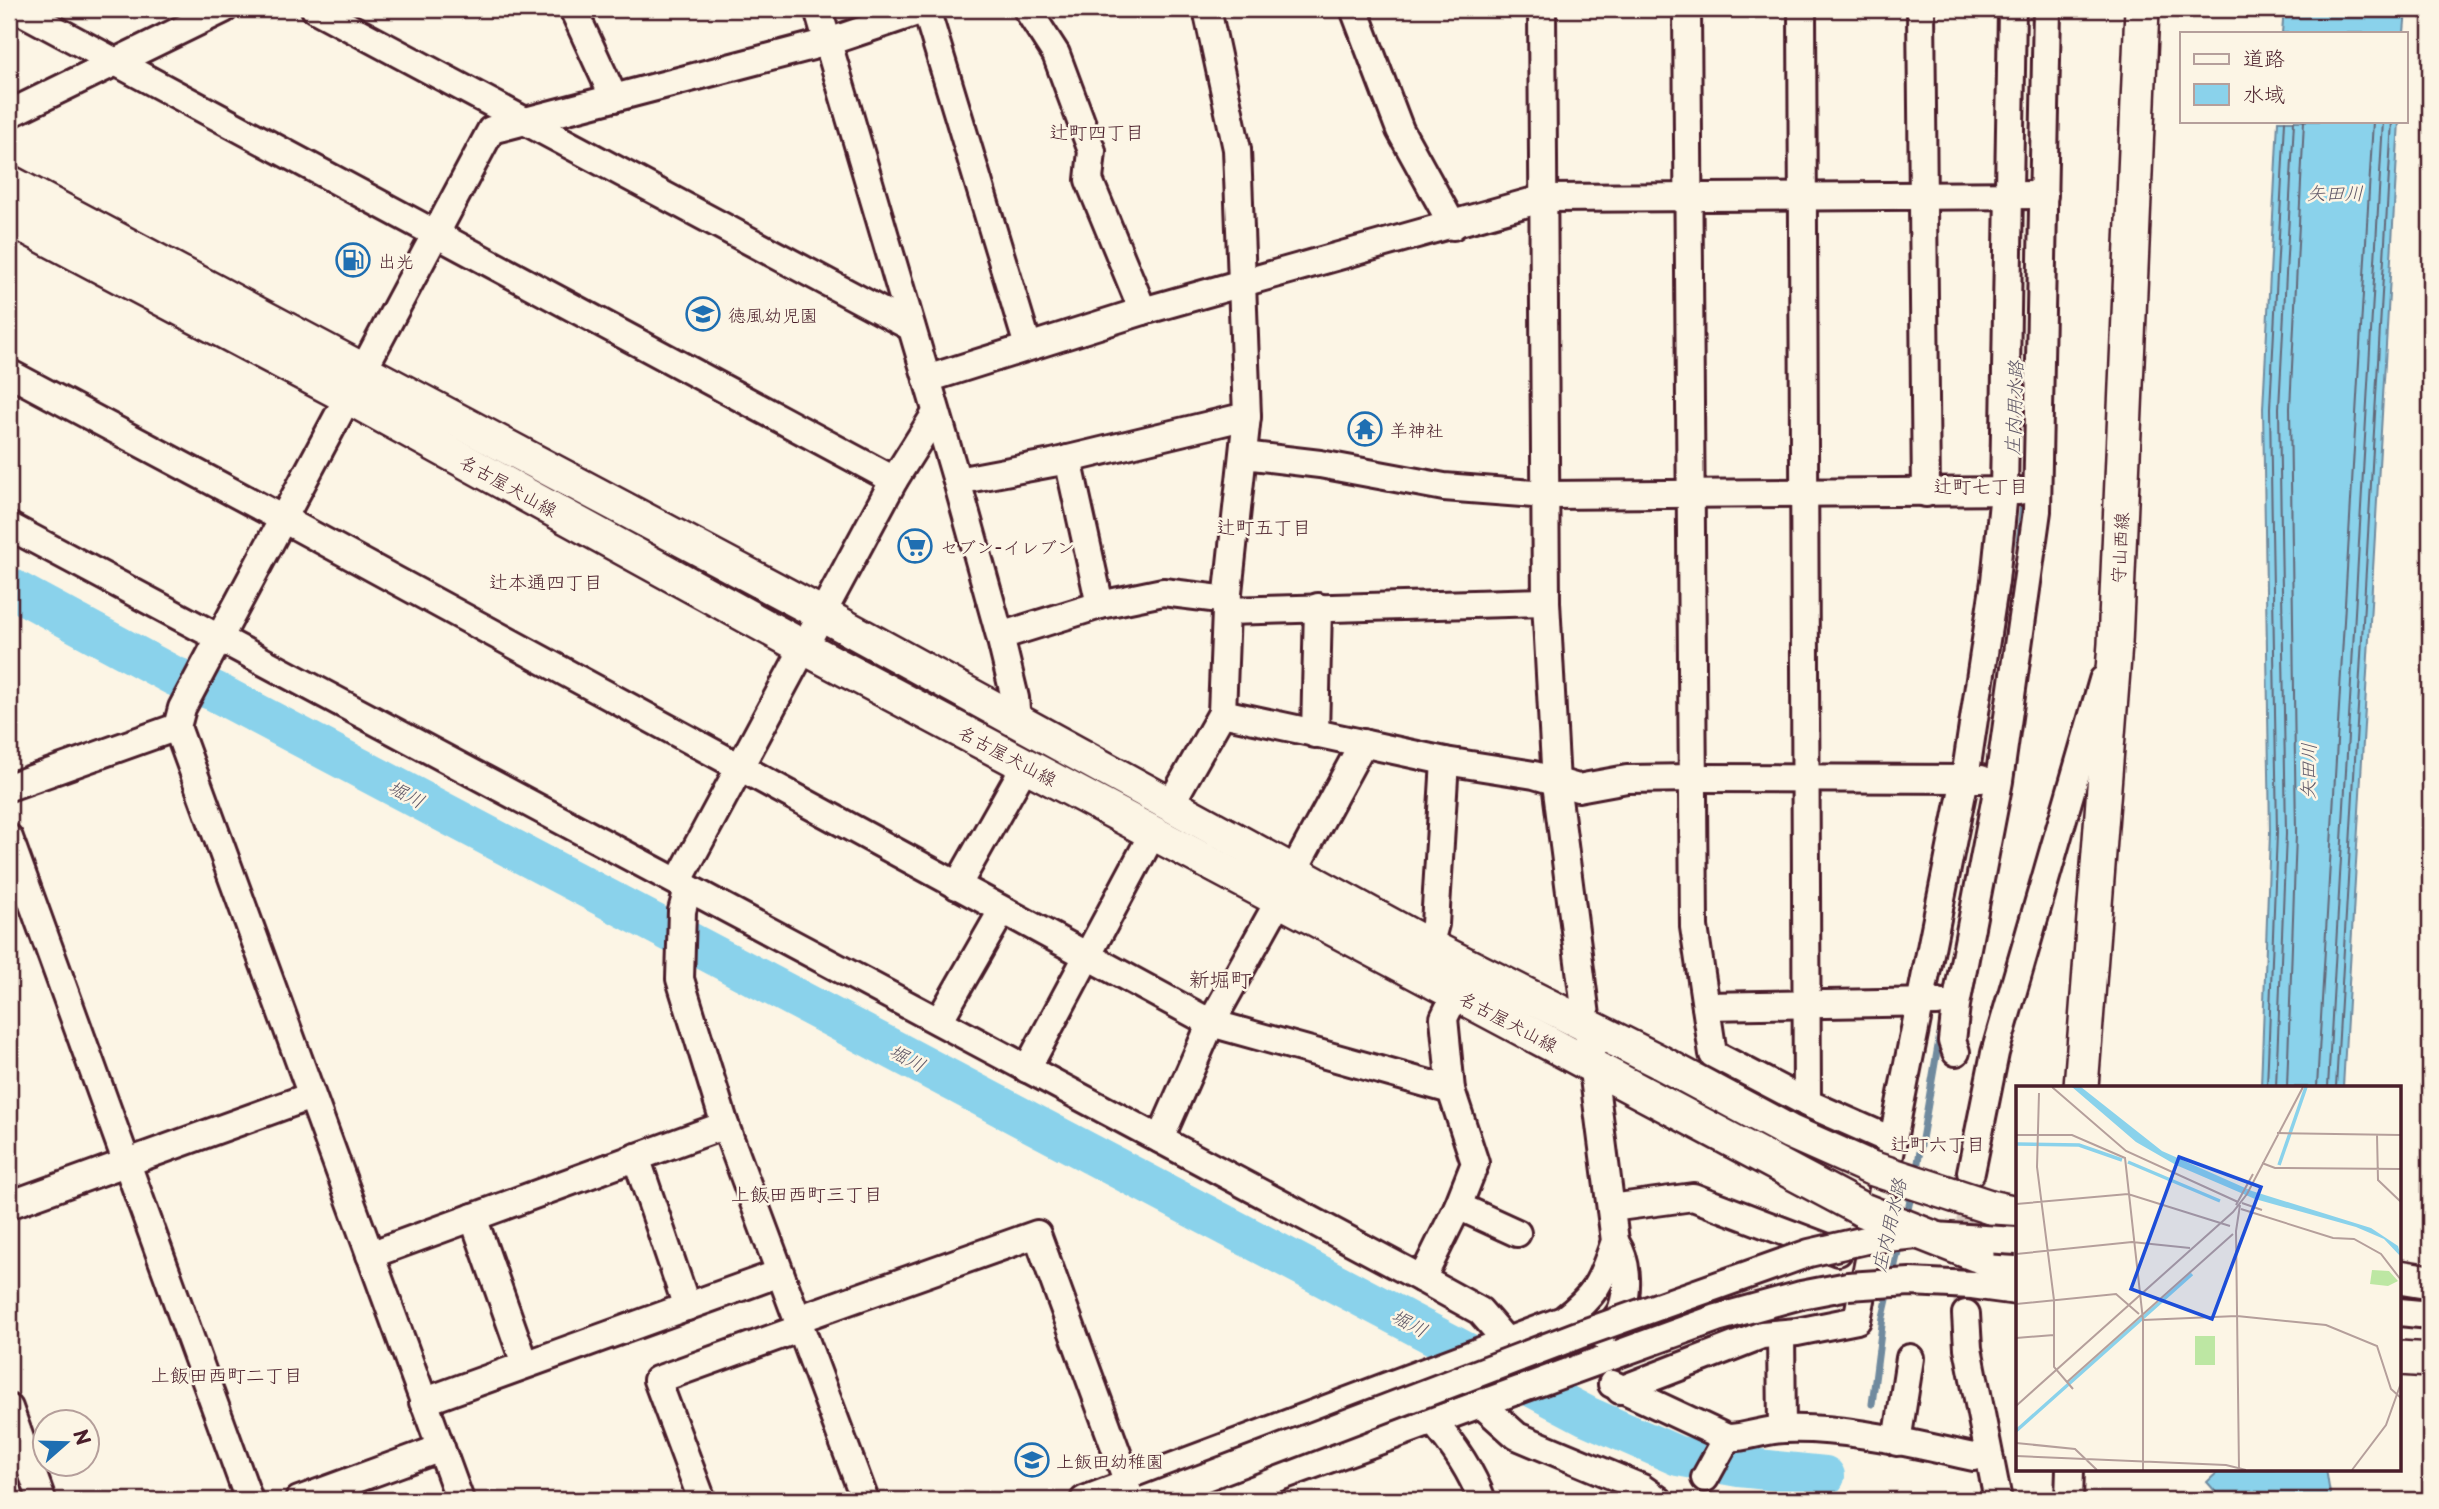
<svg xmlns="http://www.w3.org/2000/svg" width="2439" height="1509" viewBox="0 0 2439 1509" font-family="'Playpen Sans','Klee One',sans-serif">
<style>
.water{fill:#8ad2eb;stroke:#708a9e;stroke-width:2}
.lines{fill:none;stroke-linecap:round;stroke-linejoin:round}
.shore{stroke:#646778;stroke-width:2}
.stream{stroke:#708a9e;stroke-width:7}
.river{stroke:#8ad2eb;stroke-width:40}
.minor-tunnel{stroke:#d8cac0;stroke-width:26;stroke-dasharray:26 13;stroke-linecap:butt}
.minor-casing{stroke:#4a1f2b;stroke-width:32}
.major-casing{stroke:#4a1f2b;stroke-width:38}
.minor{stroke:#fcf5e5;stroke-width:26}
.major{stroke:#fcf5e5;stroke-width:33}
.minor-bridge-casing{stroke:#4a1f2b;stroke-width:32;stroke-linecap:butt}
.major-bridge-casing{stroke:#4a1f2b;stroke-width:38;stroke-linecap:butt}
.minor-bridge{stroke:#fcf5e5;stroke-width:26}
.major-bridge{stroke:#fcf5e5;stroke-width:33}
.labels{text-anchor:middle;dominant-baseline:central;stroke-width:5;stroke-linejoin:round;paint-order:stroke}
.poi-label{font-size:18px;fill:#4a1f2b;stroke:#fcf5e5;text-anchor:start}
.street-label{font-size:18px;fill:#4a1f2b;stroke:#fcf5e5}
.neighbourhood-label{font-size:19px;fill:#4a1f2b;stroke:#fcf5e5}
.water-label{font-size:19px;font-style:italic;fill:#5d5565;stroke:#fcf5e5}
.quarter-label{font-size:21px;fill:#4a1f2b;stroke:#fcf5e5}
.inset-river{fill:none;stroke:#8ad2eb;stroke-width:3.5}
.inset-road{fill:none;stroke:#b59f9b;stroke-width:2}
.view{fill:#1d4ed8;fill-opacity:0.15;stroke:#1d4ed8;stroke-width:3.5}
.inset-edge{fill:none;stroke:#4a1f2b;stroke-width:3.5}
</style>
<rect width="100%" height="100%" fill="#fcf5e5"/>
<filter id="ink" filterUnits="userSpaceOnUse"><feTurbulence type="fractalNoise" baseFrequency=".0143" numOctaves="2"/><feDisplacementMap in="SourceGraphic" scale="14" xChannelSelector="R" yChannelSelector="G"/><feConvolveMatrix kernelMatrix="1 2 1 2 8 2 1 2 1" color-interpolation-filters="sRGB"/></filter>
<g filter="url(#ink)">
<g class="water">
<polygon points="2284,9 2406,9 2404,33 2282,33"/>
<polygon points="2278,121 2399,121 2343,1087 2261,1087 2270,833 2263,408"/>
<polygon points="2221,1469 2326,1469 2331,1500 2223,1500 2207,1482"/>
</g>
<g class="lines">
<g class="shore">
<polyline points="2267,1087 2277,833 2270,408 2285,121"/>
<polyline points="2276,1087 2286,834 2279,408 2294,121"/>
<polyline points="2287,1087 2296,834 2290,408 2304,121"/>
<polyline points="2317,1087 2373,121"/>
<polyline points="2328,1087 2383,121"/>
<polyline points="2336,1087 2392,121"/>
</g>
<g class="stream">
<polyline points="2019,544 2024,494"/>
<polyline points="1916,1174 1940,1034"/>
<polyline points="1906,1218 1912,1192"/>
<polyline points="1872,1404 1883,1317 1900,1243"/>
</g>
<polyline class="river" points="9,587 174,676 214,691 1587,1416 1678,1456 1739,1467 1825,1476"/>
<polyline class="minor-tunnel" points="1966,1314 1971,1183"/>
<defs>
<g id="minor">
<polyline points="17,9 894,480"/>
<polyline points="315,9 911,327"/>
<polyline points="573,9 614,98"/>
<polyline points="818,9 957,481 1000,636 1015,698 1017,720"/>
<polyline points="926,9 1028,346"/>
<polyline points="1027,9 1056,54 1092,151 1089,180 1143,311"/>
<polyline points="1354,9 1400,130 1453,226"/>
<polyline points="1687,9 1694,927 1713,1054 1807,1103 1893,1141"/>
<polyline points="1802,9 1807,1103"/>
<polyline points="1921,9 1926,493"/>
<polyline points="9,114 224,9"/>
<polyline points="362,372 491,130 828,42 926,9"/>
<polyline points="9,373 283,519 1211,1023 1451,1090"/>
<polyline points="927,379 1143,311 1545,198 2044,195"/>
<polyline points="348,397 182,708 177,727 460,1500"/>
<polyline points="1244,455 1320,464 1444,487 1547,495 2019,491"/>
<polyline points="1068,459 1100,605"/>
<polyline points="957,481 1052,463 1247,416"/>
<polyline points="9,526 1422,1279 1480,1311 1507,1342"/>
<polyline points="1226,611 1546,602"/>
<polyline points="1000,636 1100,605 1163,592 1228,600"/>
<polyline points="1222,713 1445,761 1534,775 1578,788 1627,779 1695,778 1981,779"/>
<polyline points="1315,734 1318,607"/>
<polyline points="9,787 177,727"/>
<polyline points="1171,803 1222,713 1226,611 1247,416 1237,149 1207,9"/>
<polyline points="9,838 249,1500"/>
<polyline points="1294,870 1363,743"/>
<polyline points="678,882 894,480 936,413"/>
<polyline points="957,886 1026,764"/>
<polyline points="688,888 682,911 680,979 725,1125 865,1500"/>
<polyline points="1429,946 1435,924 1445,761"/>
<polyline points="1706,1006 1937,1002"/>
<polyline points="939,1021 1002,911"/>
<polyline points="1956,1052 1952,1041 1956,1005 1999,781 2037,511 2047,9"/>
<polyline points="1027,1069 1154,831"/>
<polyline points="1160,1139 1211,1023 1280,899"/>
<polyline points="636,1157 687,1307"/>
<polyline points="1971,1172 1995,1053 2103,680"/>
<polyline points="9,1205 311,1096"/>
<polyline points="1458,1206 1517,1233"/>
<polyline points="1611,1208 1693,1197 1838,1252"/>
<polyline points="473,1217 525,1364"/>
<polyline points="370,1255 725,1125"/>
<polyline points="1422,1279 1458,1206 1475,1163 1451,1090 1444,1018 1456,993"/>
<polyline points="1972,1285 2017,1291"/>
<polyline points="2399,1312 2430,1315"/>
<polyline points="1966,1314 1968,1348 1998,1500"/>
<polyline points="798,1319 1037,1234 1128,1483"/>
<polyline points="1781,1334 1782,1429"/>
<path d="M1602,1335C1608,1327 1619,1317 1622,1308C1629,1288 1627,1260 1616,1243"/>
<path d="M1612,1384L1727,1438C1747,1438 1766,1429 1785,1429C1849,1427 1912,1444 1974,1457"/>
<polyline points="1620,1390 1762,1335 1797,1332 1857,1320 1965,778 1995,581 2004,492 2012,9"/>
<polyline points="423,1402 780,1273"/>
<polyline points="1479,1402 1517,1436 1642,1488 1659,1500"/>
<polyline points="9,1408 42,1500"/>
<path d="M1431,1419C1452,1443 1471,1470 1482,1500"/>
<polyline points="1897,1442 1910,1358"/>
<polyline points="1705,1478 1727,1438"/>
<polyline points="299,1500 441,1448"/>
<polyline points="702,1500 657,1380 801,1328"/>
<path d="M1084,1500L1563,1320C1598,1293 1601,1281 1615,1241L1556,783L1546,602L1542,9"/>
<polyline points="1216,1500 1717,1318 1801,1295 1848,1286"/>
<polyline points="2069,1500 2070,1469"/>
</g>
<g id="major">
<polyline points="9,182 822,614 1429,946 1656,1060 1790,1132 1871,1168"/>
<polyline points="9,218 348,397 805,648 1863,1210"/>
<polyline points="2081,1087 2115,644 2142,9"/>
<polyline points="1990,1207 2017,1213"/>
<polyline points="1977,1255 2017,1271"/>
<polyline points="2399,1277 2430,1282"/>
<polyline points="2399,1358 2430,1360"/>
</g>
</defs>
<use href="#minor" class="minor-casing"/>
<use href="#major" class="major-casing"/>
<use href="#minor" class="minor"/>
<use href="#major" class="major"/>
<defs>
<g id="minor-bridge">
<polyline points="1848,1286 1910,1282 1972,1285"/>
<polyline points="1145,1500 1578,1335 1809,1253 1866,1240 1917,1235 2017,1241"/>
</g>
<g id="major-bridge">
<polyline points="1871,1168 1990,1207"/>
<polyline points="1863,1210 1977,1255"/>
</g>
</defs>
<use href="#minor-bridge" class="minor-bridge-casing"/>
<use href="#major-bridge" class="major-bridge-casing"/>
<use href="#minor-bridge" class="minor-bridge"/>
<use href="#major-bridge" class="major-bridge"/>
</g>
</g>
<defs>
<symbol id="fuel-ring" viewBox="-11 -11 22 22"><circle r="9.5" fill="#fcf5e5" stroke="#1f6fb2" stroke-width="1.5"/><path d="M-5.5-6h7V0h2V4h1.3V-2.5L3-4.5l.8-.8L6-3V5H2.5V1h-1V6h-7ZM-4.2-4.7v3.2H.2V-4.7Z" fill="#1f6fb2"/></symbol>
<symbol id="school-ring" viewBox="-11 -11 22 22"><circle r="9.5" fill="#fcf5e5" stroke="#1f6fb2" stroke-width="1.5"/><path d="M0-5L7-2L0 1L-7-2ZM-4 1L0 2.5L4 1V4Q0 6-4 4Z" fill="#1f6fb2"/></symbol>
<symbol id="temple-ring" viewBox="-11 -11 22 22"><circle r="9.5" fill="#fcf5e5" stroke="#1f6fb2" stroke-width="1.5"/><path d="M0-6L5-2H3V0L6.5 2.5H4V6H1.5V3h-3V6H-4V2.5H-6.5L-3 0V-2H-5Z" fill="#1f6fb2"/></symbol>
<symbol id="supermarket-ring" viewBox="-11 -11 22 22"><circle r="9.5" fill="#fcf5e5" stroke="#1f6fb2" stroke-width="1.5"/><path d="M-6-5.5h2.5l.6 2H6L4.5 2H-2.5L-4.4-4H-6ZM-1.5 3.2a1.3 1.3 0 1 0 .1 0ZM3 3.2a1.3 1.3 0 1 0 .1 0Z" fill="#1f6fb2"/></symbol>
</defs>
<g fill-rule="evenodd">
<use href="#fuel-ring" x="334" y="241" width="38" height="38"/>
<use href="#school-ring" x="684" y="295" width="38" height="38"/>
<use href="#temple-ring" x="1346" y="410" width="38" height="38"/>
<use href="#supermarket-ring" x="896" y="527" width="38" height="38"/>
<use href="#school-ring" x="1013" y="1441" width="38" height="38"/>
</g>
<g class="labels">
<g class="poi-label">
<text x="378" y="260">出光</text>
<text x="728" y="314">徳風幼児園</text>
<text x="1390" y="429">羊神社</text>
<text x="940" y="546">セブン-イレブン</text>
<text x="1056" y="1460">上飯田幼稚園</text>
</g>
<g class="street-label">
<text transform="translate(509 485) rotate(29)">名古屋犬山線</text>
<text transform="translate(2119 548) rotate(-87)">守山西線</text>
<text transform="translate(1008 755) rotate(28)">名古屋犬山線</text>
<text transform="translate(1509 1021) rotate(28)">名古屋犬山線</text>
</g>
<g class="neighbourhood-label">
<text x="1097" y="131">辻町四丁目</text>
<text x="1981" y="485">辻町七丁目</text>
<text x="1264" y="526">辻町五丁目</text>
<text x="546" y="581">辻本通四丁目</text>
<text x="1938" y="1143">辻町六丁目</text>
<text x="807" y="1193">上飯田西町三丁目</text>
<text x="227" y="1374">上飯田西町二丁目</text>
</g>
<g class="water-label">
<text x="2335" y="192">矢田川</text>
<text transform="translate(2013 408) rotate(-88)">庄内用水路</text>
<text transform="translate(2307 771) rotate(-89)">矢田川</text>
<text transform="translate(407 793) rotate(28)">堀川</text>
<text transform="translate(908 1057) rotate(28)">堀川</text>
<text transform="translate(1888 1225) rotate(-77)">庄内用水路</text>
<text transform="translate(1410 1322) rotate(28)">堀川</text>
</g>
<g class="quarter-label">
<text x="1220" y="978">新堀町</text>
</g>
</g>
<g transform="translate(2016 1086)">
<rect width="385" height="385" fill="#fcf5e5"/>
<path d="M356,184L373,185L382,195L372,200L354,198ZM179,250H199V279H179Z" fill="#bde7a3"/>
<path d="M56,1H65L146,65L236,105L355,142L382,160L385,171L368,153L340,141L239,113L160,79L120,56Z" fill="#8ad2eb"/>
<path class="inset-river" d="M0,58L63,59L106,74M112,76L204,115M263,79L290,1M0,345L176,188"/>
<path class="inset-road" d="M36,1L110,65L222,116M23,7L21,81L38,214V281L57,303M261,47L385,49M0,49H56L109,72L127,234V384M361,49L362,94L385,116M246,77L259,82L385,83M226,117L246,124M0,118L112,108L214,140M220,119L237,88M225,123L317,152L338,153L365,168L385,194M0,168L116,156L174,162M0,218L100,208L123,228M127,234L221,230L310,239L361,260L375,303L385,312M0,252L38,249M51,296L217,148M0,320L217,126L231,108L287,1M0,357L59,363L81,384M0,370L210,379L230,384M223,383L220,145L224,119M336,384L370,339L385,297"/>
<path class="view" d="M163,71L245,101L196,233L115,203Z"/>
<rect width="385" height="385" class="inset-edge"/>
</g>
<rect width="2439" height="1509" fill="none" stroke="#fcf5e5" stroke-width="35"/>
<rect x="18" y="18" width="2404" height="1474" fill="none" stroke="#4a1f2b" stroke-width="2.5" filter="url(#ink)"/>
<rect x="2180" y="32" width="228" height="91" fill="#fcf5e5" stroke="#b59f9b" stroke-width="2"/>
<rect x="2194" y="54" width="35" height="10" fill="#fcf5e5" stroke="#b59f9b" stroke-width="2"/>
<text x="2243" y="66" font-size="21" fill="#4a1f2b">道路</text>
<rect x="2194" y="84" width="35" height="21" fill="#8ad2eb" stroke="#b59f9b" stroke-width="2"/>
<text x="2243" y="102" font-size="21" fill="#4a1f2b">水域</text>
<g transform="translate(66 1443) rotate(70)"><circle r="33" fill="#fcf5e5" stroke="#b59f9b" stroke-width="2"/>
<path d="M0-5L12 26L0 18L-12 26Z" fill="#1f6fb2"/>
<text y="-10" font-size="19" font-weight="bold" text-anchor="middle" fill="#4a1f2b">N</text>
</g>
</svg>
